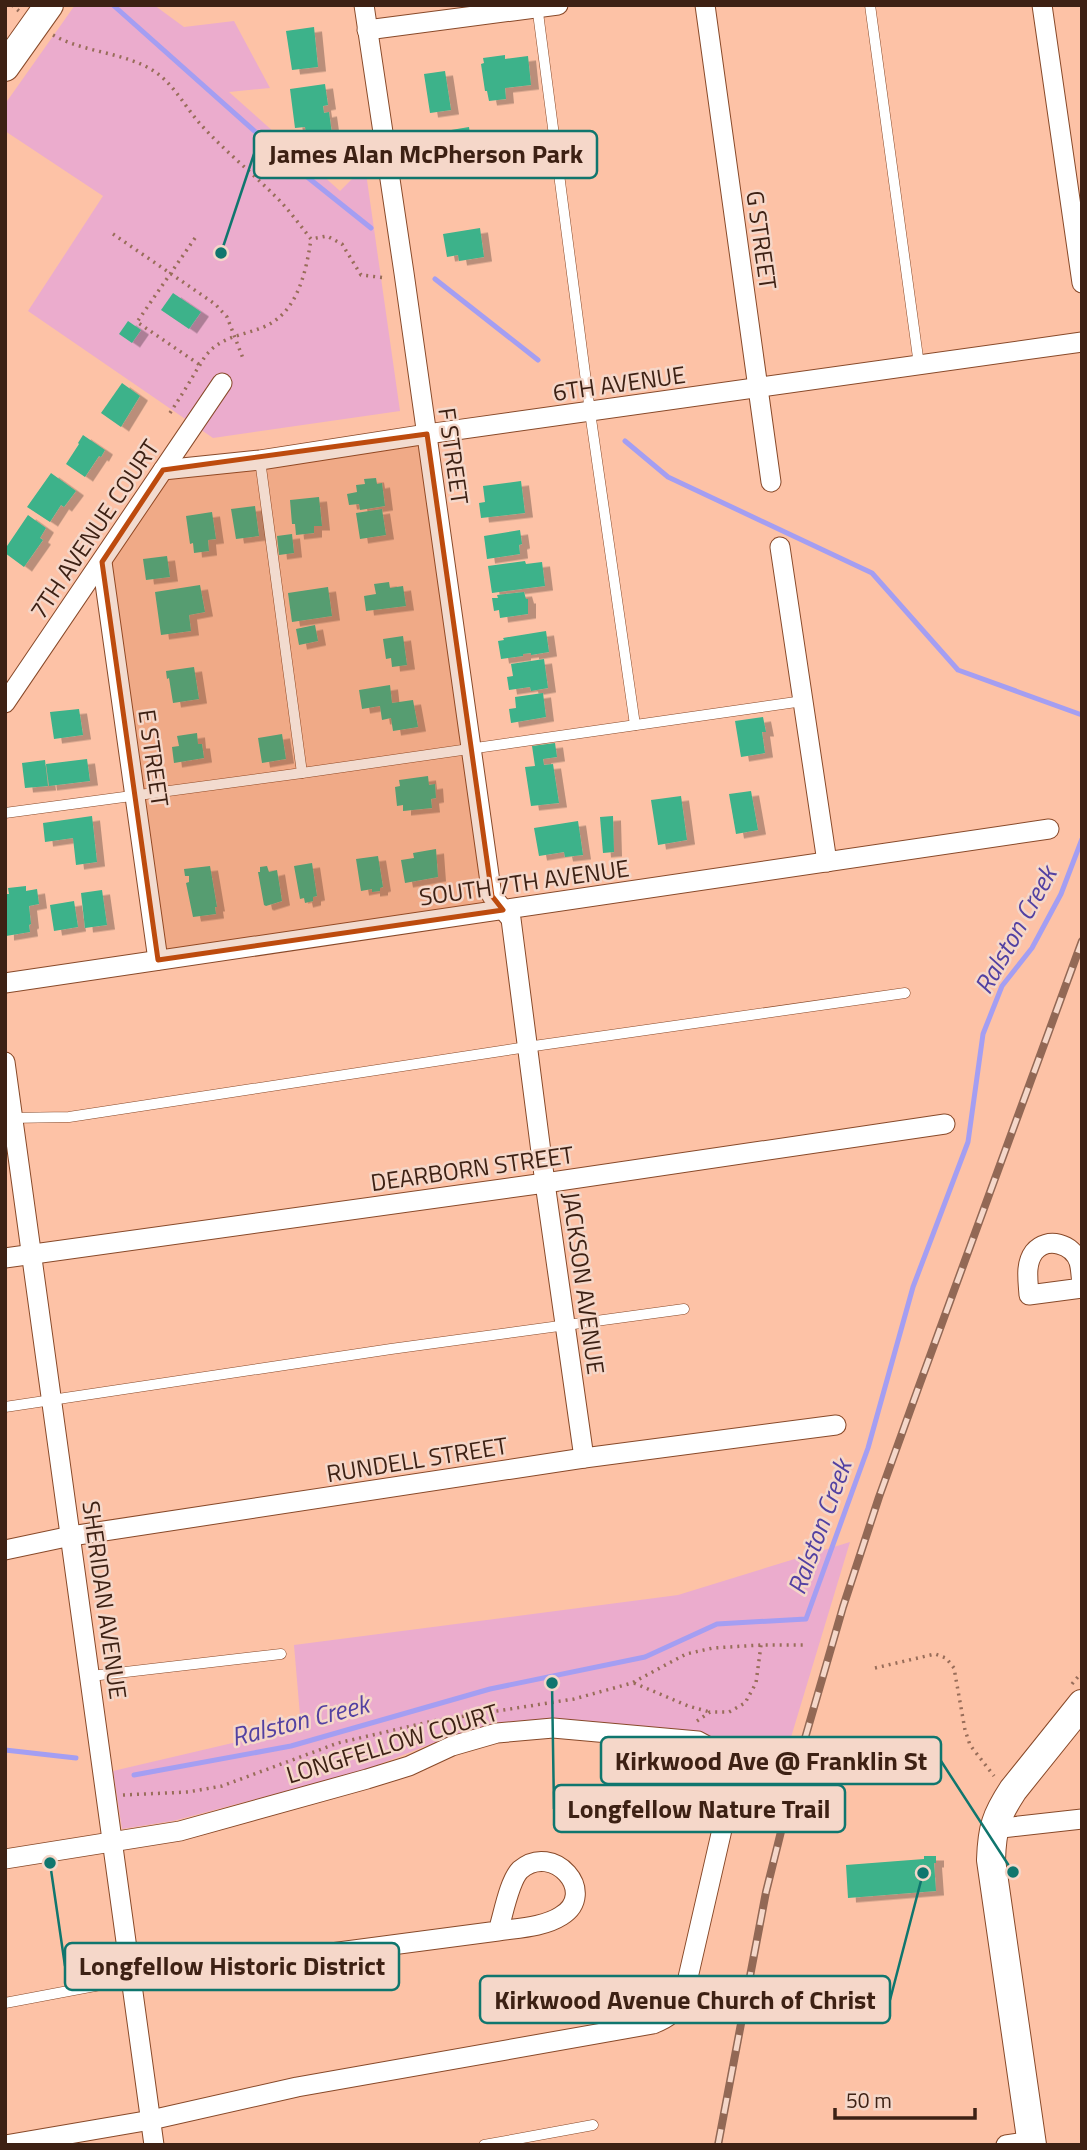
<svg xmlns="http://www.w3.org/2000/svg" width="1087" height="2150" viewBox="0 0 1087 2150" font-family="'Titillium Web',sans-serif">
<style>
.green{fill:#ebaccd}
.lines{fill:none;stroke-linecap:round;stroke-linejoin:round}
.stream{stroke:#a49ef2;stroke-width:5}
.building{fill:#3cb28a;filter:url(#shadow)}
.lane-casing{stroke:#884929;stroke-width:11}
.street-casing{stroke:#884929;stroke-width:21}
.secondary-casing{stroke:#884929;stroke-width:30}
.path{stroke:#986d59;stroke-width:3.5;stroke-dasharray:2 5;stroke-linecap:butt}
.lane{stroke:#fff;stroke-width:10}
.street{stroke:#fff;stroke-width:19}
.secondary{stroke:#fff;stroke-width:28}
.rail-casing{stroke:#926855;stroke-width:8}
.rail{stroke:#f5d7c9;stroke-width:5;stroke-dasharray:16;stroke-linecap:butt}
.marked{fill:#bd4b0e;fill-opacity:0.2;stroke:#bd4b0e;stroke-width:5;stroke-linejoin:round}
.labels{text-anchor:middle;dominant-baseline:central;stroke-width:5;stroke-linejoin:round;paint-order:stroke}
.street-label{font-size:24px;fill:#3d2114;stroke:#f5d7c9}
.water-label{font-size:26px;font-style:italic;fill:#5241a2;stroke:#f5d7c9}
.leader{fill:none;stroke:#0f766e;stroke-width:2.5}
.callout-dot{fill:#0f766e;stroke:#f5d7c9;stroke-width:2.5}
.callout{fill:#f5d7c9;stroke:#0f766e;stroke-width:2.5}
.callout-label{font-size:26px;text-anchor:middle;font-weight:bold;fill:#3d2114}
</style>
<defs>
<filter id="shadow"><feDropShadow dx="8" dy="4.5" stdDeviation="0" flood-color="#0004"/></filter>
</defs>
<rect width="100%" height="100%" fill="#fdc2a6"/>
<g class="green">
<polygon points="75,5 154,5 184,27 234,21 270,88 229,92 340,191 365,166 400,411 213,438 28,311 103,196 5,131 5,104"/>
<polygon points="850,1542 782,1767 745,1757 723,1742 695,1734 502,1724 446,1738 365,1770 173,1821 122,1829 113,1771 301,1727 294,1645 678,1595"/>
</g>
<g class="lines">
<g class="stream">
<polyline points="113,5 296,168 371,228"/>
<polyline points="435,279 538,360"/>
<polyline points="625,441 668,477 872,573 958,670 1082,715"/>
<polyline points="5,1750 76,1758"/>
<polyline points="134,1775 291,1746 490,1689 645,1657 717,1624 806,1619 868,1448 913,1287 968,1142 983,1034 1002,986 1032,948 1061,894 1082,839"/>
</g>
</g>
<g class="building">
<polygon points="314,27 318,67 292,70 286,31"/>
<polygon points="505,55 505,59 528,56 531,85 505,88 506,99 489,101 487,91 485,91 481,64 484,63 483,58"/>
<polygon points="445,71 451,110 430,113 424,74"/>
<polygon points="325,84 328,105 323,106 324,113 329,112 333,141 308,145 305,127 295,128 290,89"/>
<polygon points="469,127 473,154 462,155 464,170 439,173 438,166 433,167 432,157 436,156 433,133"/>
<polygon points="480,228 484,257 459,261 458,255 447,257 443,234"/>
<polygon points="173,293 201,312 189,329 161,310"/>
<polygon points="128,321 141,330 132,343 119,334"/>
<polygon points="122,383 140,396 121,427 101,413"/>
<polygon points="83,435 105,450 101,457 99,456 85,477 66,464 79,444 78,443"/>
<polygon points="51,473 76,491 64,507 61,505 50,522 27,507"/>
<polygon points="376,478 377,484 382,483 385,506 360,510 359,504 349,505 347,494 357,492 356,485 365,484 364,479"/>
<polygon points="521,481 525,513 481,518 479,503 485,502 483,486"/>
<polygon points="319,497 322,526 314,526 314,533 296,535 295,524 292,524 290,500"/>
<polygon points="255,506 259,536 236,539 231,509"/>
<polygon points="382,509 386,535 360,539 356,513"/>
<polygon points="212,512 216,539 208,540 209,551 194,553 193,543 190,544 186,516"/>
<polygon points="28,515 46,528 40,538 43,540 24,567 5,553 5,549"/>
<polygon points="520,530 522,544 519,545 520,554 487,559 484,536"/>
<polygon points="292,534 294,553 279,555 277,536"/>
<polygon points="167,556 170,577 146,580 143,559"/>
<polygon points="525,561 526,564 542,562 545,586 492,593 488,566"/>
<polygon points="389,582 390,588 403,586 406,606 366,611 364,596 376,594 374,584"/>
<polygon points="200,585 205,612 189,615 191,631 161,635 155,592"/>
<polygon points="328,587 332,616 292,622 288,593"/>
<polygon points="524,592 526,599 528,599 528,614 500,618 499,610 494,611 492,598 498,598 497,595"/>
<polygon points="315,625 318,641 299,645 296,629"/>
<polygon points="546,631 549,652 531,655 531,653 523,654 523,656 501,659 498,641 504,640 503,638"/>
<polygon points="403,636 407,665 392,667 391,658 386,659 383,639"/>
<polygon points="544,659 548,688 531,691 530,687 509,690 507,677 513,676 511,664"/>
<polygon points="194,667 199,699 173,703 169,678 167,679 166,671"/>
<polygon points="390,685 392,703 413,700 418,727 393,731 391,718 382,720 380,706 362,709 359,690"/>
<polygon points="543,693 546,717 511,723 509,709 516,708 515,697"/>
<polygon points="79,709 83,735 54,739 50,712"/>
<polygon points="763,717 766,732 762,732 765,753 741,757 735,721"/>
<polygon points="197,733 198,744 202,744 204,758 174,763 172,747 179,746 177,736"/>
<polygon points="282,734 286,759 262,763 258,738"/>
<polygon points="555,743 557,757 543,759 544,765 553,764 559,803 531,806 525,767 535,766 532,746"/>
<polygon points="87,759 90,781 49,786 46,764"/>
<polygon points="45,760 48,786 25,788 22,763"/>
<polygon points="428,776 429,785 435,784 436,798 431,799 432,808 403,811 403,805 397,806 395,787 400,786 399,780"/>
<polygon points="751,791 758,830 736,834 729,794"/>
<polygon points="681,796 687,840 658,845 651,800"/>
<polygon points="92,816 97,862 76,865 73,838 45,842 43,823"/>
<polygon points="613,816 614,852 603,853 600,817"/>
<polygon points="578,821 583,855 565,857 564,852 539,856 534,828"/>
<polygon points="436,849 438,877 405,883 401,860 414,858 413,853"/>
<polygon points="378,856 383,887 380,888 380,891 372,892 372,889 361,891 356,859"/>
<polygon points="312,863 317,896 313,897 313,901 305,903 304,898 300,899 294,866"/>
<polygon points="210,866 217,907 215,907 216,914 193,917 186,883 189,882 189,876 185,876 184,869"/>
<polygon points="267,866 269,872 277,870 282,901 266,906 264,905 258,872 260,872 260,867"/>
<polygon points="26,886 26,891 37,889 39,904 29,906 31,924 29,925 30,932 6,936 5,894 9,894 8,888"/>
<polygon points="102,890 107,925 85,928 81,893"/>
<polygon points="74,901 78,927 54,931 50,905"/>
<polygon points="924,1856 936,1856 936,1863 934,1863 936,1891 848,1898 846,1865 924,1859"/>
</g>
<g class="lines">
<defs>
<g id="lane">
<polyline points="537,5 590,412 635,725"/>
<polyline points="870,5 919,365"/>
<polyline points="302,773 803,701"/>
<polyline points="5,813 302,773 260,460"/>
<polyline points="9,1118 69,1117 527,1047 905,993"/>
<polyline points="5,1407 391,1349 684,1309"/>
<polyline points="91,1676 281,1654"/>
<polyline points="5,2003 132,1979"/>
<polyline points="484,2145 593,2125"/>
</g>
<g id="street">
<polyline points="364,5 404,273 492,896 511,919 545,1183 584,1458"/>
<polyline points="705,5 771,482"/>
<polyline points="1042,5 1082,283"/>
<polyline points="367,30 558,5"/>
<polyline points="163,470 260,460 427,434 1082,342"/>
<polyline points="780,547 827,862"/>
<polyline points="102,562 158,960"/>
<polyline points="5,703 222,383"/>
<polyline points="5,983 1049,829"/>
<polyline points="5,1062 154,2145"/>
<polyline points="5,1258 545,1183 945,1124"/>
<path d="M1082,1284C1081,1277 1081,1269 1079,1262C1073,1244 1047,1236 1034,1252C1025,1264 1028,1280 1029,1295L1082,1288"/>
<polyline points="5,1550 71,1536 584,1458 836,1425"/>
<polyline points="993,1829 1082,1819"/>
<path d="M5,1859L180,1831L367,1779L409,1766L452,1746L497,1733L553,1728L698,1741C719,1751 729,1763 732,1786L684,1995C676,2012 669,2018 653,2024L297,2087L151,2120L5,2145"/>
<path d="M133,1979L498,1931C518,1928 544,1927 561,1916C599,1893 553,1841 520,1870C509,1881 503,1916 498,1931"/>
<polyline points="1006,2145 1032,2141"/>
</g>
<g id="secondary">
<polyline points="5,67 49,5"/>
<path d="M1032,2145L991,1860C992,1828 996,1816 1013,1790L1082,1704"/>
</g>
</defs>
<use href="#lane" class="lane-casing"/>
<use href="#street" class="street-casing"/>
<use href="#secondary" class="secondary-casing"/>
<g class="path">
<polyline points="12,5 19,11"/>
<path d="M53,35C85,53 124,52 154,71C175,85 186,109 203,127C225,151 250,171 273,194C287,207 299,224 311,239L327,236L342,244L361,275L387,278"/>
<polyline points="113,234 215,304 227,317 244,361"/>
<polyline points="195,238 137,322 200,365"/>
<path d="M170,413C179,399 188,385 196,371C200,366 203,358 208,353C222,337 243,335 261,328C297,315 306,273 311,239"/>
<polyline points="875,1668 935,1654 946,1658 954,1668 965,1730 970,1745 994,1776"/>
<polyline points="634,1683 688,1706 710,1712"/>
<polyline points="1072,1684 1082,1672"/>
<polyline points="697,1721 710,1712 729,1712 745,1703 756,1683 761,1645 806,1645"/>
<polyline points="123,1795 188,1792 222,1786 338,1743 433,1721 574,1699 632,1683 686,1654 713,1648 761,1645"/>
</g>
<use href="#lane" class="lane"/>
<use href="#street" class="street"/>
<use href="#secondary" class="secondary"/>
<defs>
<polyline id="rail" points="718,2145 766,1892 799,1759 843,1607 879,1497 919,1386 1082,941"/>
</defs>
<use href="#rail" class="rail-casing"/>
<use href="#rail" class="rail"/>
</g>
<path class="marked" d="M427,434L492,896L503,910L158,960L102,562L163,470Z"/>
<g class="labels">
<g class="street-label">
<text transform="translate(762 240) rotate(82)">G STREET</text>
<text transform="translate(619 383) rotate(-8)">6TH AVENUE</text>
<text transform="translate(454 456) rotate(82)">F STREET</text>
<text transform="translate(94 529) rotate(-56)">7TH AVENUE COURT</text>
<text transform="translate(154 758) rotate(82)">E STREET</text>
<text transform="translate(524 882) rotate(-8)">SOUTH 7TH AVENUE</text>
<text transform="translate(472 1168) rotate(-8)">DEARBORN STREET</text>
<text transform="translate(584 1283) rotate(82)">JACKSON AVENUE</text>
<text transform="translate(417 1459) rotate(-9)">RUNDELL STREET</text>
<text transform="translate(105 1600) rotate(82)">SHERIDAN AVENUE</text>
<text transform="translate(392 1743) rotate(-17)">LONGFELLOW COURT</text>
</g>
<g class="water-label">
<text transform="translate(1015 930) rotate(-61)">Ralston Creek</text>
<text transform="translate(819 1527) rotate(-70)">Ralston Creek</text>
<text transform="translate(300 1720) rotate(-14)">Ralston Creek</text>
</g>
</g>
<path class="leader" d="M221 253L254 154M1013 1872L941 1761M552 1683L554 1809M50 1863L65 1966M923 1873L890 2000"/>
<g class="callout-dot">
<circle cx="221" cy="253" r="7"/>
<circle cx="1013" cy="1872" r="7"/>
<circle cx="552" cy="1683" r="7"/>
<circle cx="50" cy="1863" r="7"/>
<circle cx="923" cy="1873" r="7"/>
</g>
<g class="callout">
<rect x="254" y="131" width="343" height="47" rx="7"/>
<rect x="601" y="1737" width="340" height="47" rx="7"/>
<rect x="554" y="1785" width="291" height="47" rx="7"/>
<rect x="65" y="1943" width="334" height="47" rx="7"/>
<rect x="480" y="1976" width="410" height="47" rx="7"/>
</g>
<g class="callout-label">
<text x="426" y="163">James Alan McPherson Park</text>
<text x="771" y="1770">Kirkwood Ave @ Franklin St</text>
<text x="699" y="1818">Longfellow Nature Trail</text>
<text x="232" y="1975">Longfellow Historic District</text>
<text x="685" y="2009">Kirkwood Avenue Church of Christ</text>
</g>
<rect width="1087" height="2150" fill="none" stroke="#3d2114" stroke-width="14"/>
<path d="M835 2108v10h140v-10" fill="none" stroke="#3d2114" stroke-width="3.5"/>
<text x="846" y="2108" font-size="21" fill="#3d2114" stroke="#f5d7c9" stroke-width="5" paint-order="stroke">50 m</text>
</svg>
